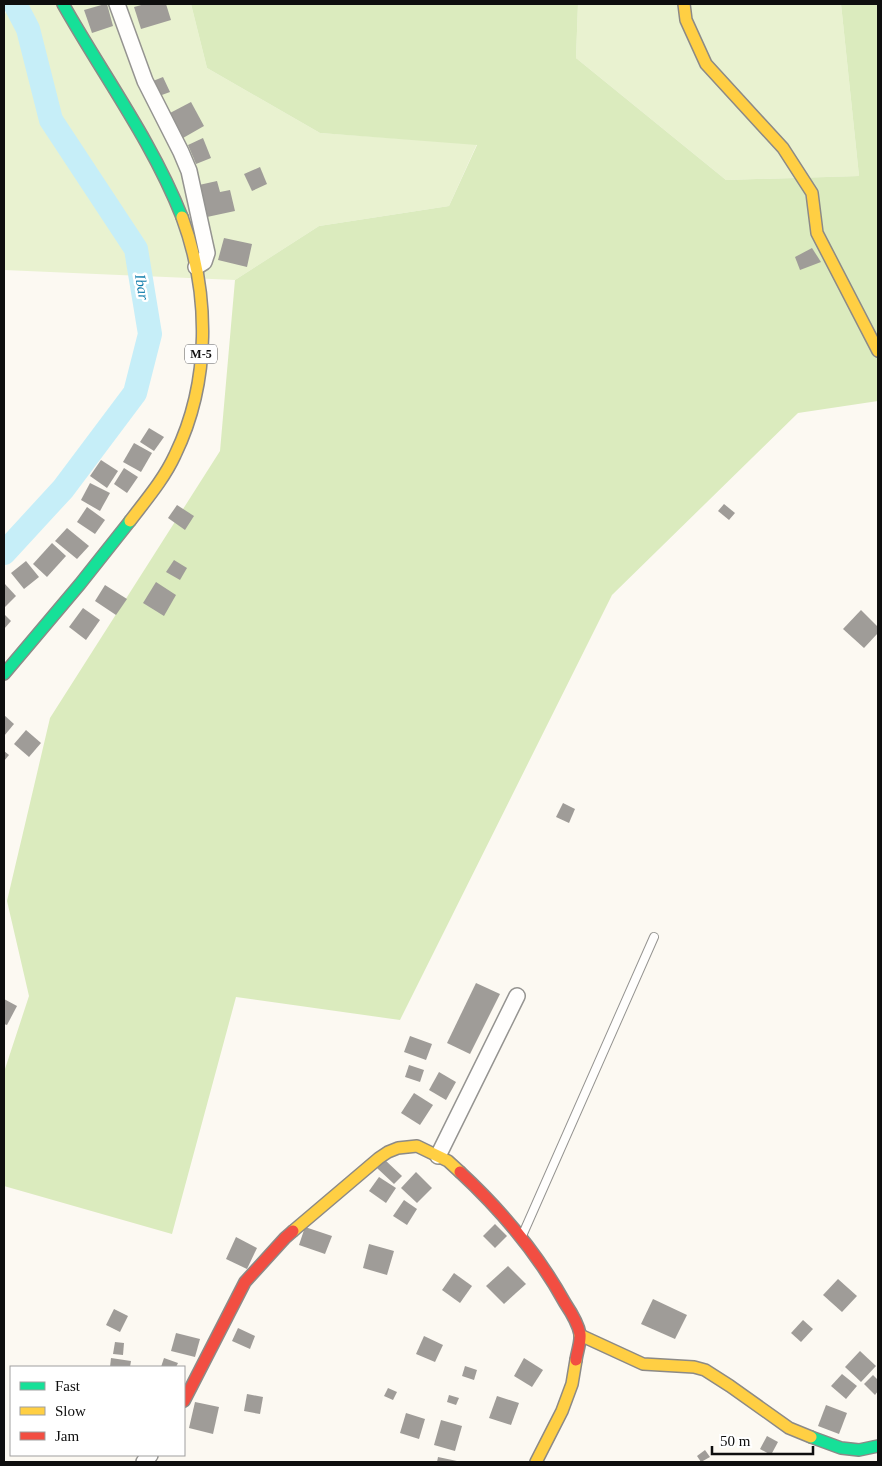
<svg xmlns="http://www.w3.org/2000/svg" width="882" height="1466" viewBox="0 0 882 1466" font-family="'Times New Roman',serif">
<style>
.green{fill:#e9f2d0}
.forest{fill:#dbebbe}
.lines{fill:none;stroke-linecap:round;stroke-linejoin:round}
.river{stroke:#c6eef8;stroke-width:24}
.building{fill:#9f9c98}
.lane-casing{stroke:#959491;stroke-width:10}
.street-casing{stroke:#959491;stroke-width:18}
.fast-casing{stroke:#8c8a87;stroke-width:14}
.slow-casing{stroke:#8c8a87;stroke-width:14}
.jam-casing{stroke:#8c8a87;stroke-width:14}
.lane{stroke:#fffefd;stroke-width:8}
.street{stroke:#fffefd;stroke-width:15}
.fast{stroke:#16e098;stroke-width:11}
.slow{stroke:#ffcf43;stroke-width:11}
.jam{stroke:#f24e42;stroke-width:11}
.labels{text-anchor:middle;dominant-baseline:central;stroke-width:5;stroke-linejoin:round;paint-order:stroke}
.shield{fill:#fff;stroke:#565656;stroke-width:1}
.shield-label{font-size:12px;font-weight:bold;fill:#0e0e0e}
.water-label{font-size:15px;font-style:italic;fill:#0c7baa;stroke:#fff}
</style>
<rect width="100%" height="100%" fill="#fcf9f2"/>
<g class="green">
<polygon points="10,4 191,4 207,68 320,133 477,144 449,206 319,226 235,280 4,270 4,16"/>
<polygon points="578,4 841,4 859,176 726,180 576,58"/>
</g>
<polygon class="forest" points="191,4 578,4 576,58 726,180 859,176 841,4 878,4 878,401 798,413 612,595 400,1020 236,997 172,1234 4,1186 4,1072 29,996 7,901 50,718 220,451 235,280 319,226 449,206 477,145 320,133 207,68"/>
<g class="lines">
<polyline class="river" points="4,553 63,489 135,393 150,334 136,249 51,120 28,29 15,4"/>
</g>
<g class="building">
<polygon points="105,4 107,4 113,26 92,33 84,10"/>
<polygon points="145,4 166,4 171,20 141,29 134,7"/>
<polygon points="163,77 170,92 159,96 153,81"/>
<polygon points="191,102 204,126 183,138 170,113"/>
<polygon points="203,138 211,158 196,164 188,145"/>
<polygon points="260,167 267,184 252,191 244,174"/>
<polygon points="217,181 220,192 230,190 235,211 207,217 199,185"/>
<polygon points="224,238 252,244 247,267 218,260"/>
<polygon points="812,248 821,262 800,270 795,257"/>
<polygon points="149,428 164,437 154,451 140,442"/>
<polygon points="134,443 152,453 141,472 123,462"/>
<polygon points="101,460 118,471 107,488 90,476"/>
<polygon points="124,468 138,477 127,493 114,484"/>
<polygon points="90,483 110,493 100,511 81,500"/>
<polygon points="724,504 735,513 729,520 718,511"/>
<polygon points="177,505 194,516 185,530 168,518"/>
<polygon points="87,507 105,520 95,534 77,522"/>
<polygon points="67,528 89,546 77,559 55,541"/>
<polygon points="52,543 66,556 47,577 33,564"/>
<polygon points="174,560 187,568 180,580 166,572"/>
<polygon points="26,561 39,577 24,589 11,573"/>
<polygon points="156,582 176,595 164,616 143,603"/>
<polygon points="4,583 16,596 4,608"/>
<polygon points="105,585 127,599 116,615 95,601"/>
<polygon points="83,608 100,620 86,640 69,627"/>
<polygon points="861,610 878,627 878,633 864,648 843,629"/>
<polygon points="4,614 11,621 4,629"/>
<polygon points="4,715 14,724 4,736"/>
<polygon points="26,730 41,743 29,757 14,744"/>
<polygon points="4,751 9,755 4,761"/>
<polygon points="563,803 575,809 569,823 556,817"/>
<polygon points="476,983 500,994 470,1054 447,1043"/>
<polygon points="4,999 17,1006 7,1025 4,1024"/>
<polygon points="410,1036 432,1044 426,1060 404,1052"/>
<polygon points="409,1065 424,1070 420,1082 405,1077"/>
<polygon points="439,1072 456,1082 446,1100 429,1090"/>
<polygon points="414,1093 433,1105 420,1125 401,1113"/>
<polygon points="385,1160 402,1176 394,1184 377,1168"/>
<polygon points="416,1172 432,1188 417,1203 401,1188"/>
<polygon points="379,1177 396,1188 386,1203 369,1191"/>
<polygon points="404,1200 417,1209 407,1225 393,1216"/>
<polygon points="495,1224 507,1236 495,1248 483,1236"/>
<polygon points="305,1227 332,1236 325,1254 299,1245"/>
<polygon points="236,1237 257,1248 247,1269 226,1259"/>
<polygon points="369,1244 394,1251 387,1275 363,1268"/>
<polygon points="508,1266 526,1284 504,1304 486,1286"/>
<polygon points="454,1273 472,1286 460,1303 442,1290"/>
<polygon points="838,1279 857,1296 842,1312 823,1295"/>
<polygon points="653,1299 687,1315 675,1339 641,1324"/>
<polygon points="114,1309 128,1316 120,1332 106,1325"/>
<polygon points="803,1320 813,1329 801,1342 791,1333"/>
<polygon points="238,1328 255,1336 250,1349 232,1341"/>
<polygon points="176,1333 200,1339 195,1357 171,1351"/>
<polygon points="424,1336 443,1345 435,1362 416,1354"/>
<polygon points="115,1342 124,1343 123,1355 113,1354"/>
<polygon points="860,1351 876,1366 861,1382 845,1367"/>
<polygon points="111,1358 131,1361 130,1367 110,1367"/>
<polygon points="164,1358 178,1363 176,1367 161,1367"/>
<polygon points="524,1358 543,1370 532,1387 514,1376"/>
<polygon points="465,1366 477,1370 474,1380 462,1376"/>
<polygon points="842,1374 857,1386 846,1399 831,1386"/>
<polygon points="873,1375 878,1380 878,1391 875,1395 864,1384"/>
<polygon points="388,1388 397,1392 393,1400 384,1396"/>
<polygon points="247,1394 263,1397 260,1414 244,1411"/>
<polygon points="449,1395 459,1398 456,1405 447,1402"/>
<polygon points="497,1396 519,1403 511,1425 489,1418"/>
<polygon points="195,1402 219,1407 213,1434 189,1428"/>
<polygon points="826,1405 847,1413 839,1434 818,1426"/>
<polygon points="406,1413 425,1419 419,1439 400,1433"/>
<polygon points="441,1420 462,1426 455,1451 434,1445"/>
<polygon points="767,1436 778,1442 771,1455 760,1449"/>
<polygon points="705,1450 710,1457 701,1462 697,1456"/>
<polygon points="438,1457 457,1461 457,1462 437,1462"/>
</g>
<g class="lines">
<defs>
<polyline id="lane" points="522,1236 654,937"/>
<g id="street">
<polyline points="117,4 145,81 181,152 189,171 207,253 204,262 196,267"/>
<polyline points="438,1156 517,996"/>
<polyline points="144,1462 150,1455"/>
</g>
<g id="fast">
<path d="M63,4C103,75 152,141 182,217"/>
<polyline points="4,674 80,584 130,521"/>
<polyline points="811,1437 841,1448 859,1450 878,1446"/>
</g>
<g id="slow">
<polyline points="684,4 686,20 706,64 783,148 812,193 817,233 878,351"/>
<path d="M130,521C146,500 164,479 175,455C211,381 210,293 182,217"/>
<polyline points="293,1231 379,1158 388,1152 398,1148 417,1146 448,1161 460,1172"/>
<polyline points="580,1335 643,1364 694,1367 705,1370 730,1386 789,1428 811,1437"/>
<polyline points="536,1462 562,1411 572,1384 576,1360"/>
</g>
<g id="jam">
<path d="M460,1172C501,1210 538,1254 565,1303C571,1312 578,1323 580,1334C581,1342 577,1352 576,1360"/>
<polyline points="184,1401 245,1282 285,1238 293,1231"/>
</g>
</defs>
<use href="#lane" class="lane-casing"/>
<use href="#street" class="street-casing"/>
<use href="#fast" class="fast-casing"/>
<use href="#slow" class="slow-casing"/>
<use href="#jam" class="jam-casing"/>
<use href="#lane" class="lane"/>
<use href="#street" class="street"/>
<use href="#fast" class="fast"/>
<use href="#slow" class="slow"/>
<use href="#jam" class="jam"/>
</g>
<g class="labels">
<rect class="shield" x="185" y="344.5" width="32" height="19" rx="4"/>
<g class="shield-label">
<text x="201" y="354">M-5</text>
</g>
<g class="water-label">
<text transform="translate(142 287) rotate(81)">Ibar</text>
</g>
</g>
<rect width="882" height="1466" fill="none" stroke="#0e0e0e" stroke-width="10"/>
<rect x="10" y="1366" width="175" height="90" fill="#ffffff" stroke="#9f9f9f"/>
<rect x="20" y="1382" width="25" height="8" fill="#16e098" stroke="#9f9f9f"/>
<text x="55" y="1391" font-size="15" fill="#0e0e0e">Fast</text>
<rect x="20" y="1407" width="25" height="8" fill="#ffcf43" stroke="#9f9f9f"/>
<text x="55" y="1416" font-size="15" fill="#0e0e0e">Slow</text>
<rect x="20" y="1432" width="25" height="8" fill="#f24e42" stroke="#9f9f9f"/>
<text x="55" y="1441" font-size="15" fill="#0e0e0e">Jam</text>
<path d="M712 1446v8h101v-8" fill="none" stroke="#0e0e0e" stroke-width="2.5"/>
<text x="720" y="1446" font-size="15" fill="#0e0e0e" stroke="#ffffff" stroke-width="4" paint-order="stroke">50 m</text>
</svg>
